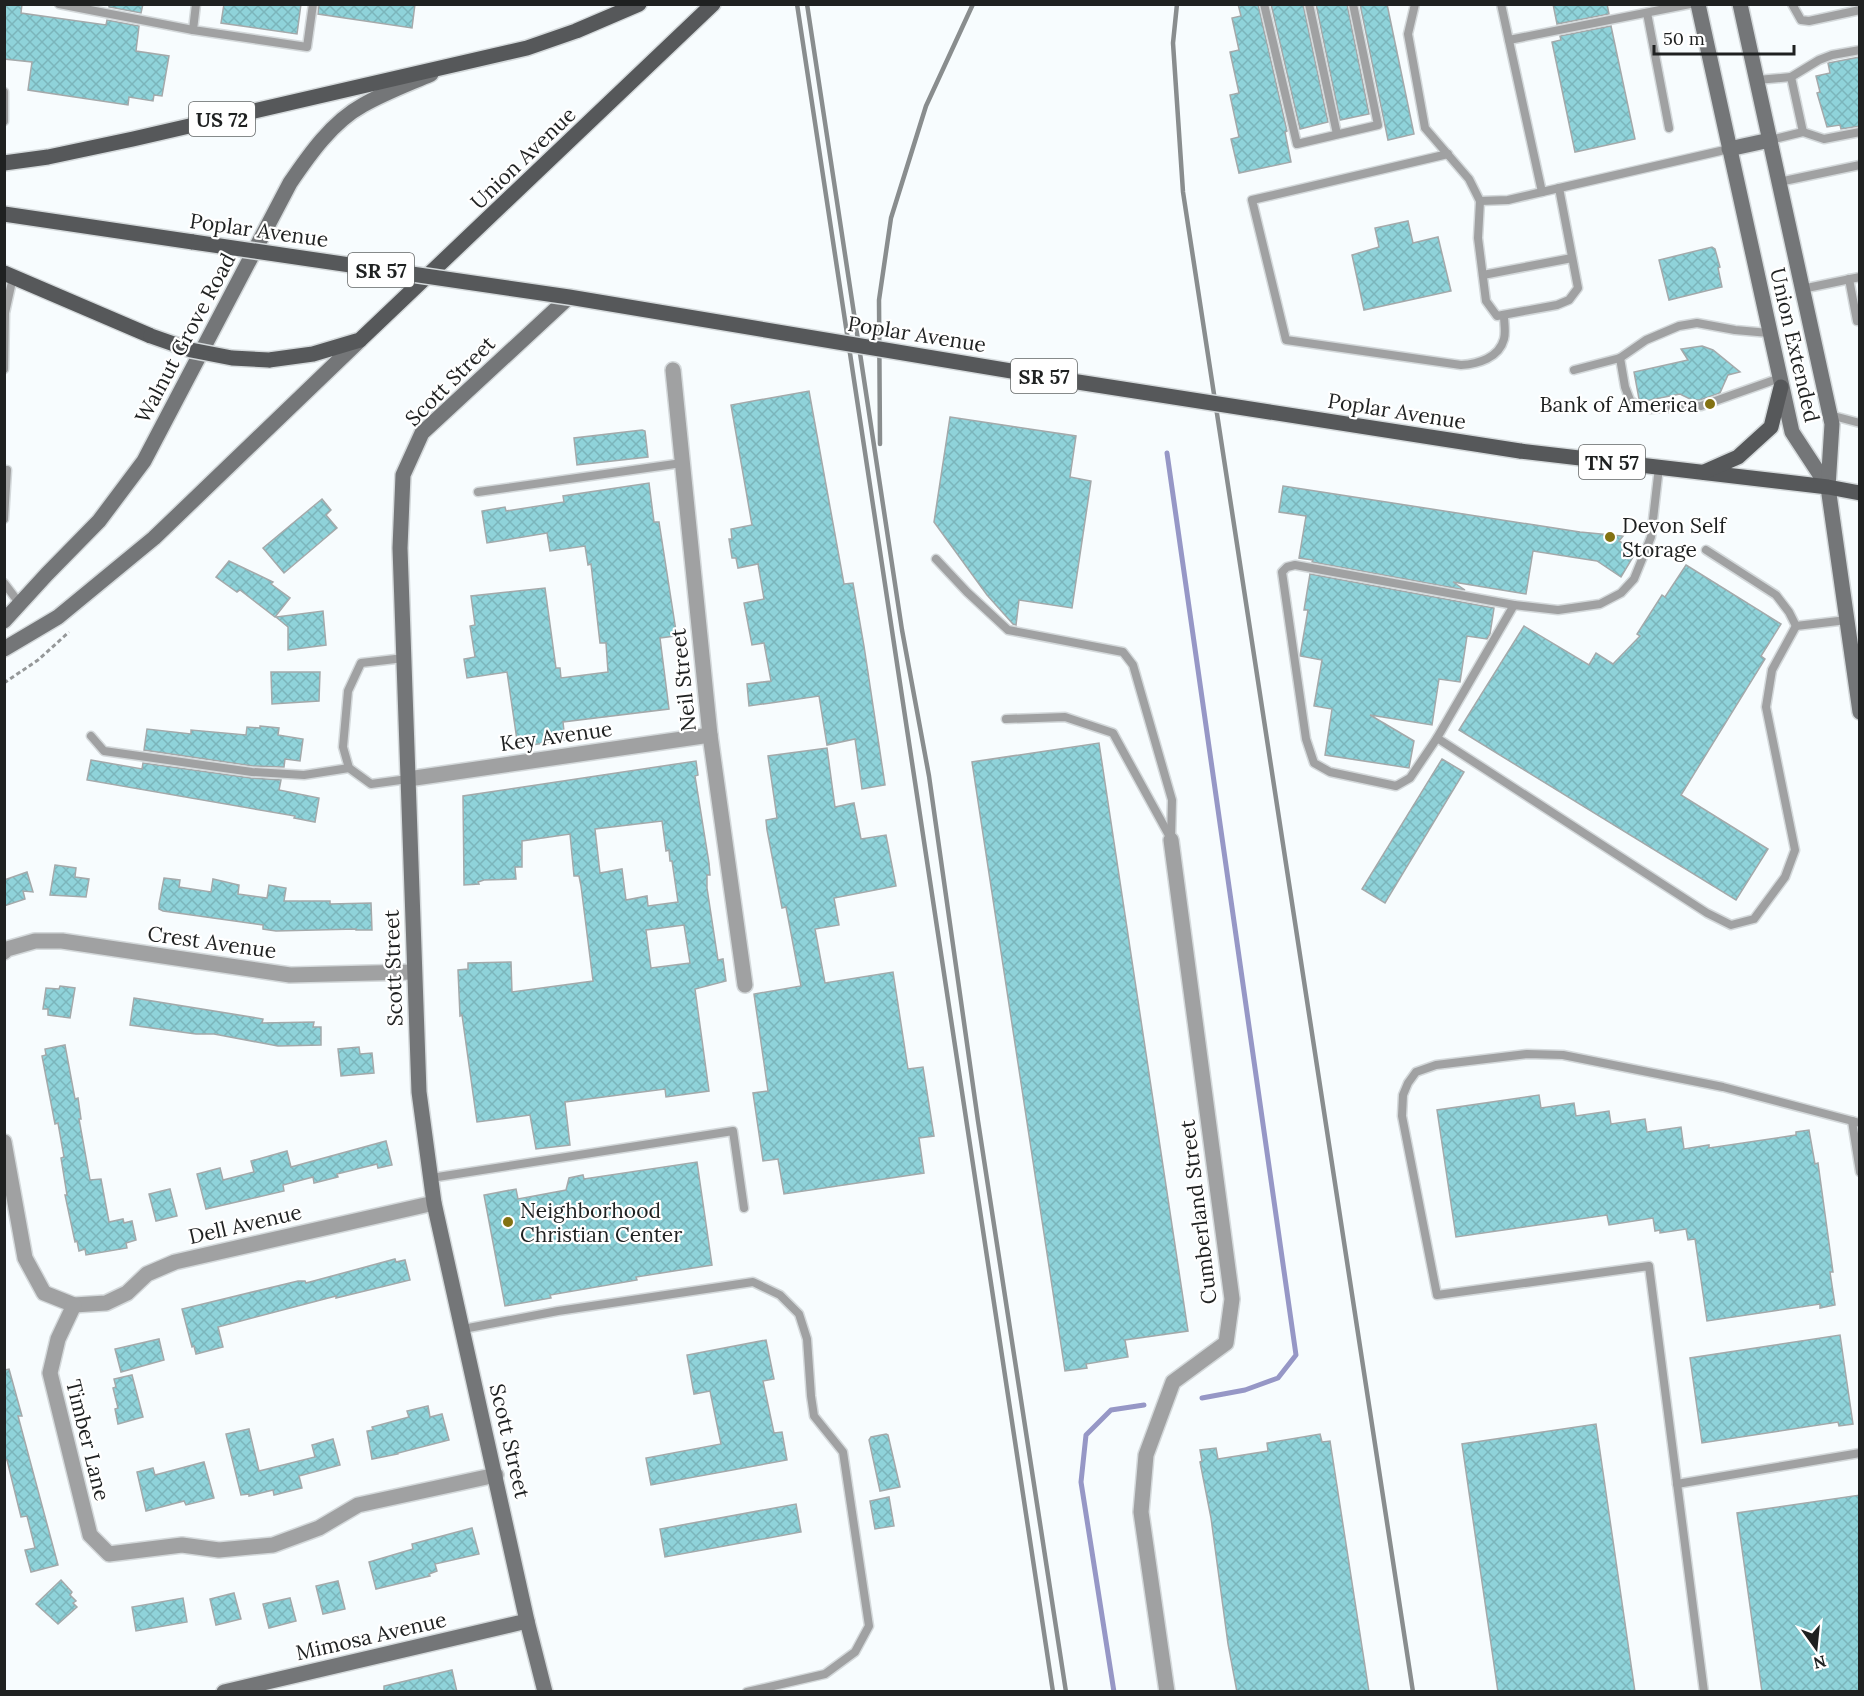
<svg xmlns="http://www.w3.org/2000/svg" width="1864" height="1696" viewBox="0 0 1864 1696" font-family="Lora,serif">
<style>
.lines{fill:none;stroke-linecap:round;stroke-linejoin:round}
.stream{stroke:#9697c6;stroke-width:5}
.building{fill:url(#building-cross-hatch);stroke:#a4a9aa;stroke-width:1.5;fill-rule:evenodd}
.lane-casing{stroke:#d4d9db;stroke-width:11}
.street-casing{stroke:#d4d9db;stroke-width:18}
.secondary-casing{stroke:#d4d9db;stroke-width:18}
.primary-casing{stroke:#d4d9db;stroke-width:18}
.path{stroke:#959899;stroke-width:3;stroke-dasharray:4.5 3;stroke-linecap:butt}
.lane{stroke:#a0a1a2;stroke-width:8}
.street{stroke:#a0a1a2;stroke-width:15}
.secondary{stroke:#747678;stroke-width:15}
.primary{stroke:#56585a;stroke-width:15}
.rail{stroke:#898d8e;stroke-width:4.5}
.primary-bridge-casing{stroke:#d4d9db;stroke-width:18;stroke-linecap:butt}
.primary-bridge{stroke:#56585a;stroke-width:15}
.poi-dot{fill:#837212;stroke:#fff;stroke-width:2}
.labels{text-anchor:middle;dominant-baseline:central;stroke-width:4.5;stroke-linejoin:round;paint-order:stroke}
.shield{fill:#fff;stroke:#626464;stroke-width:1.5}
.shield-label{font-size:20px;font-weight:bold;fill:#1f2121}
.street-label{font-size:21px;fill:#1f2121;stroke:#fff}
.poi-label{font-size:21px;fill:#1f2121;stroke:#fff;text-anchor:start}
</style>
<defs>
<pattern id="building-cross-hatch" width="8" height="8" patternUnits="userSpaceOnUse" patternTransform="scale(1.5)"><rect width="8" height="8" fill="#8fd3da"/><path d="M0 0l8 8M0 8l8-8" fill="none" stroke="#7bb5bb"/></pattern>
</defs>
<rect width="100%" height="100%" fill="#f7fcfe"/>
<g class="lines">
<g class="stream">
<polyline points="1167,453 1296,1355 1278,1378 1245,1390 1202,1398"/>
<polyline points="1114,1692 1081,1482 1086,1435 1111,1410 1144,1405"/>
</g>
</g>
<g class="building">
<polygon points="4,4 22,4 21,13 106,25 107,20 139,26 136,51 169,56 162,96 154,95 153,101 129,97 128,105 28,90 32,62 4,59"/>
<polygon points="109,4 143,4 141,13 109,7"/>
<polygon points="224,4 301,4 297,34 221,23"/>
<polygon points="319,4 415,4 412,28 318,14"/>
<polygon points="1238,4 1258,4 1287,131 1285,132 1291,162 1239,173 1231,139 1239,137 1230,95 1239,93 1230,52 1239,50 1232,18 1241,16"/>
<polygon points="1271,4 1303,4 1328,122 1300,129"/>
<polygon points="1316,4 1347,4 1369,114 1340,120"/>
<polygon points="1360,4 1387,4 1414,134 1388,140"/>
<polygon points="1553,4 1607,4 1609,14 1557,24"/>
<polygon points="1611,26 1635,139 1575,152 1552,42 1561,40 1560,36"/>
<polygon points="1860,57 1860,126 1841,129 1840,125 1827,127 1817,93 1820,92 1816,76 1830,73 1828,63"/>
<polygon points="1408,221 1413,243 1438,237 1451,291 1364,310 1352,255 1379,247 1375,228"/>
<polygon points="1712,247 1715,249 1720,267 1718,268 1722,287 1669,300 1659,260"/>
<polygon points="1702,346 1713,350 1740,372 1728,375 1720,393 1700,400 1692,400 1680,394 1645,401 1639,399 1634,372 1688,360 1681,349"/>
<polygon points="809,391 844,584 853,583 864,646 885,785 862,789 855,739 827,745 819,696 749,706 747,684 771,681 764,643 752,645 744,603 764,599 758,564 738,568 736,558 732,558 729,539 732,539 731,529 752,525 731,405"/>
<polygon points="950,417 1076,436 1070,477 1091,481 1072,608 1019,600 1016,625 1013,624 987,595 934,522"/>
<polygon points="642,430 645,431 648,457 577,465 574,438"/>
<polygon points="649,483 654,522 659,522 676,631 675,636 660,638 669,709 563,722 565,740 518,747 507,672 467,678 464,659 475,657 470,626 475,625 471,596 545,588 556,668 560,668 561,678 608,672 606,643 600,643 591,564 588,565 585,546 550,551 547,533 487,543 482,511 505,507 506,511 564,502 563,496"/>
<polygon points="1283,486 1580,532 1623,536 1619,541 1636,552 1621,577 1597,561 1533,551 1526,594 1453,582 1465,590 1312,562 1313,560 1299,558 1306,516 1279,512"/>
<polygon points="322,499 331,510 326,515 337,528 284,573 263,548"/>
<polygon points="229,561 273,582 271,584 290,598 275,617 240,590 237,592 216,577"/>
<polygon points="1686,565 1781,624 1761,656 1765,659 1681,795 1768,849 1736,900 1459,730 1524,626 1589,665 1596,653 1613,664 1640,636 1637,634 1662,595 1665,597"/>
<polygon points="1310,574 1494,608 1490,634 1487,639 1467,636 1460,682 1439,679 1432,725 1370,715 1414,741 1409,768 1325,755 1332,709 1314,706 1322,660 1300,656 1308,610 1304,610"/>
<polygon points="323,611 326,645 288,650 288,627 276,617"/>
<polygon points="271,672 320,672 319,701 272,704"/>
<polygon points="260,726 279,728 278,735 303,739 300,761 285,759 284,767 253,766 144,750 147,729 191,734 191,730 246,735 247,727 260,728"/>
<polygon points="1099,743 1188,1331 1125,1340 1128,1357 1086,1364 1087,1368 1065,1371 972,762"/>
<polygon points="827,748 835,807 854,803 861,839 886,835 896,886 834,898 839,925 815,929 825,983 893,972 908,1069 923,1067 934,1136 919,1138 924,1173 784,1194 778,1159 763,1161 753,1093 768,1091 754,994 801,986 786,907 782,908 767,830 766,820 777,818 768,756"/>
<polygon points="1442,759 1464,772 1385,903 1362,889"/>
<polygon points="91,760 142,769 143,763 251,778 281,780 279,790 319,798 315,822 294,818 295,816 87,780"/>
<path d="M696,761L698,775L695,776L709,863L710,875H707V888L718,960L723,959L726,981L695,989L709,1091L666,1097L665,1089L565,1102L570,1145L536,1149L530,1115L477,1122L462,1015L460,1016L458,970L468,969V963L511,962L512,992L593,981L581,886L579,876H574L570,834L522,841V867H515L516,879L484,880L478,882L479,884L464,885L463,796ZM662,821L666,851L669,850L670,861H672L678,902L648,906L647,896L626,900L622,869L600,873L595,829ZM684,925L690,963L651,968L646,930Z"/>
<polygon points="55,865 76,868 75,877 89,879 86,897 50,895"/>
<polygon points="27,872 33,892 23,891 25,899 4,906 4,880"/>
<polygon points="164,878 180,880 179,887 211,892 213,879 239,885 238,894 267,898 269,885 286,888 284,901 330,901 330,904 371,903 372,930 356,930 356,929 276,931 263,929 263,925 163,911 159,909 159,904"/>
<polygon points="60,986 75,988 70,1018 48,1015 48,1009 43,1009 46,988 59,989"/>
<polygon points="134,998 263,1019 262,1023 314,1022 313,1027 321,1027 321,1045 278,1046 214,1034 196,1034 130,1025"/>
<polygon points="65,1045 75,1099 78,1098 81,1119 79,1119 90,1180 101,1179 109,1222 123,1219 124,1223 132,1221 136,1240 126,1243 127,1248 86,1255 85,1249 79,1251 77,1241 75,1242 65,1195 67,1195 61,1158 64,1157 58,1123 55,1124 42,1056 46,1055 45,1049"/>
<polygon points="359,1047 360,1054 372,1053 374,1073 341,1076 338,1049"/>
<polygon points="1539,1095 1541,1108 1574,1103 1576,1116 1609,1111 1611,1124 1645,1119 1647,1132 1681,1127 1684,1149 1709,1145 1709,1148 1796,1135 1796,1132 1809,1130 1815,1164 1818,1163 1833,1272 1830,1272 1835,1305 1820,1308 1820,1304 1707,1321 1695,1239 1688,1240 1686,1229 1660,1233 1660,1230 1655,1231 1653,1218 1609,1225 1607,1215 1456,1237 1437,1110"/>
<polygon points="386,1141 392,1165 378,1168 377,1164 337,1174 338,1177 314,1183 313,1177 283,1185 284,1191 206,1209 197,1174 220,1168 223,1180 254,1172 251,1161 287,1151 291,1167"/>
<polygon points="697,1162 712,1265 636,1277 637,1280 550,1295 551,1298 505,1306 484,1195 516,1189 518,1199 566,1190 569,1178 583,1175 584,1179"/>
<polygon points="170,1189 177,1216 156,1221 149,1194"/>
<polygon points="395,1259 396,1262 405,1260 410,1280 336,1298 336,1296 218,1327 223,1347 196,1354 194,1346 192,1347 182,1309 298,1281 305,1281 306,1283"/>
<polygon points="1840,1335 1853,1424 1839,1426 1838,1422 1702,1443 1690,1358"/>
<polygon points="159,1339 164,1360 121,1372 115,1349"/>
<polygon points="766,1340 774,1379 763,1381 774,1433 782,1432 787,1460 651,1485 646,1458 721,1444 710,1391 694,1394 687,1355"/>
<polygon points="9,1369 22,1416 18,1416 58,1565 31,1572 25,1550 35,1548 27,1516 21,1517 7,1460 4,1460 4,1370"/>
<polygon points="132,1375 143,1417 118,1424 115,1409 118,1408 113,1388 116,1387 114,1379"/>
<polygon points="428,1406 430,1417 442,1414 449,1440 398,1453 398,1454 372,1459 367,1431 373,1430 372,1427 409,1417 407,1411"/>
<polygon points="1596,1424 1635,1692 1498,1692 1462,1444"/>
<polygon points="249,1429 259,1471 315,1457 312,1445 333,1439 340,1465 299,1476 302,1488 274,1495 273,1490 249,1496 249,1494 241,1495 226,1434"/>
<polygon points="886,1434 888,1435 900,1487 880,1491 869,1440 871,1437"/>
<polygon points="1320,1434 1322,1442 1330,1441 1369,1692 1237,1692 1228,1644 1211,1518 1200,1462 1202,1461 1200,1450 1216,1448 1218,1459 1268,1451 1267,1443"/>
<polygon points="204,1462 214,1498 186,1505 184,1501 146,1511 137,1472 153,1468 155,1475"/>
<polygon points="1860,1495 1860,1692 1762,1692 1737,1513"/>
<polygon points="889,1497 894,1526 875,1529 870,1501"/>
<polygon points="796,1504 801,1532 665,1557 660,1529"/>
<polygon points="472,1528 479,1554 435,1564 437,1571 429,1574 430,1576 376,1589 369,1562 413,1549 412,1544"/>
<polygon points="61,1580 72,1592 70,1595 76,1601 73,1603 77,1607 58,1624 36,1604"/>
<polygon points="338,1581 345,1609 323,1614 316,1586"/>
<polygon points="234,1593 241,1619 216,1625 210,1599"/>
<polygon points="183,1598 187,1622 136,1631 132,1607"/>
<polygon points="290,1598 296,1621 269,1628 263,1604"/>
<polygon points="452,1670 457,1692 384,1692 384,1686"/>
</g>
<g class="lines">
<defs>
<g id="lane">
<polyline points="59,4 193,30"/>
<polyline points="196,4 193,30 307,47 313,4"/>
<polyline points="1264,4 1297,144 1378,125 1353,4"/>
<polyline points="1309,4 1337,134"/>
<polyline points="1415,4 1408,34 1425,128 1469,179 1480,201 1508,200 1542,192"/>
<polyline points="1501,4 1542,192 1729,149"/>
<polyline points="1792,4 1801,20 1809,21 1860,10"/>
<polyline points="1647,13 1669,128"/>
<polyline points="1509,40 1690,4"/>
<polyline points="1791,77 1803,132"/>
<polyline points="1757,80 1791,77 1819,60 1832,55 1860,50"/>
<polyline points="4,92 4,121"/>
<polyline points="1770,140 1803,132 1824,139 1860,132"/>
<path d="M1448,154L1252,200L1286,340L1461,365C1478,364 1499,358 1504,339C1506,332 1504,323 1504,315"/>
<polyline points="1779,182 1860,165"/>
<polyline points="1480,201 1478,238 1486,301 1497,316 1557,305 1569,300 1578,288 1559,188"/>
<polyline points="1483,275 1572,258"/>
<polyline points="1849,279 1857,321 1860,320"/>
<polyline points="1802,289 1860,277"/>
<polyline points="1620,358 1625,387 1630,400 1635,404 1650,409 1701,406 1780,378"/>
<polyline points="4,369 5,313 13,277"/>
<polyline points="1574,370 1620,358 1646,340 1679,326 1697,323 1735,330 1769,333"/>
<polyline points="1830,415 1860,423"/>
<polyline points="1659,467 1651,537 1634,579 1621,593 1600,604 1558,610 1514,605 1437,738 1707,913 1731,925 1754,919 1785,877 1795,850 1766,707 1772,670 1796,626"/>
<polyline points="4,470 7,470 4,519"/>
<polyline points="478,492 682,463"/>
<polyline points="1706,550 1776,595 1789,612 1796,626 1847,620"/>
<polyline points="936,559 967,592 1008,630 1123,652 1133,665 1172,800 1171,840"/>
<polyline points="4,583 20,604"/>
<polyline points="404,658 361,663 348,691 343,747 349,768 371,784 408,779"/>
<polyline points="1006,719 1065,717 1113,733 1170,837"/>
<polyline points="91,736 104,751 252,772 304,775 349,768"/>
<polyline points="1437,738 1410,778 1396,786 1330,772 1314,763 1306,739 1282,572 1287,567 1295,565 1514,605"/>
<polyline points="1852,1121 1860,1172"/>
<polyline points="431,1178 733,1131 744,1208"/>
<polyline points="463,1329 558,1311 753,1282 780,1295 799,1314 807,1339 811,1396 814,1416 843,1452 869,1626 855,1652 825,1674 747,1692"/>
<polyline points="1677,1484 1860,1453"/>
<polyline points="1704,1692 1649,1266 1437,1295 1402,1116 1403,1095 1408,1083 1416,1072 1436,1065 1527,1054 1563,1055 1723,1087 1860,1123"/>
</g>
<g id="street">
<polyline points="673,370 710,735 745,985"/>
<polyline points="408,779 710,735"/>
<polyline points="4,952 7,949 35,941 62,941 290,975 413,972"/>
<polyline points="4,1142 25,1258 44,1293 74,1305 106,1303 127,1293 147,1274 175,1262 434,1203"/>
<polyline points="74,1305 58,1339 50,1373 90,1535 109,1554 182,1545 219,1550 273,1545 319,1528 358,1505 496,1475"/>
<polyline points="1167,1692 1141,1512 1146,1455 1173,1382 1226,1343 1232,1299 1171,840"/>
</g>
<g id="secondary">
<polyline points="1698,4 1792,432 1828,487"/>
<polyline points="1740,4 1832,424 1828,487 1860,712"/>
<polyline points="1729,149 1770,140"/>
<path d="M4,621L47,574L99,521L144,461L290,183C309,155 332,122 363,105C384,93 408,84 431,74"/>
<polyline points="4,649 58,617 154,538 360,340"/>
<polyline points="224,1692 527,1621"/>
<polyline points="545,1692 527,1621 434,1203 419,1092 400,548 403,475 422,433 569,297"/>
</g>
<g id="primary">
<polyline points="4,163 48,157 133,139 527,48 576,31 639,4"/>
<polyline points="4,214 193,242"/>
<polyline points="4,273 151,336"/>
<polyline points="269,360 313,354 360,340 713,4"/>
<polyline points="1520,451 1828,487 1860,493"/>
<polyline points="1704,472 1738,457 1771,427 1781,387"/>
</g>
</defs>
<use href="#lane" class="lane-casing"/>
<use href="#street" class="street-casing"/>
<use href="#secondary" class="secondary-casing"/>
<use href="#primary" class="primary-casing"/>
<polyline class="path" points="4,683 38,660 69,632"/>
<use href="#lane" class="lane"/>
<use href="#street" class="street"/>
<use href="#secondary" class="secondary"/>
<use href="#primary" class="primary"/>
<g class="rail">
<polyline points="797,4 1053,1692"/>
<polyline points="807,4 902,630 929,776 978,1121 1066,1692"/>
<polyline points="1177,4 1173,43 1183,192 1413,1692"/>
<polyline points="880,444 879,300 891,218 926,106 973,4"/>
</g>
<defs>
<g id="primary-bridge">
<polyline points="193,242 569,297 1065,380 1520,451"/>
<polyline points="151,336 191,350 232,358 269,360"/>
</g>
</defs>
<use href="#primary-bridge" class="primary-bridge-casing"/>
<use href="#primary-bridge" class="primary-bridge"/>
</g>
<g class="poi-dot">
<circle cx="1710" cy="404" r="6"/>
<circle cx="1610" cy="537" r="6"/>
<circle cx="508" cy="1222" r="6"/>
</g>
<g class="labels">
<g class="shield">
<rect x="189" y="102" width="66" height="34" rx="4.5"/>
<rect x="348" y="253" width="66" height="34" rx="4.5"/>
<rect x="1011" y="359" width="66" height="34" rx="4.5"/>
<rect x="1579" y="445" width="66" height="34" rx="4.5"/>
</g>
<g class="shield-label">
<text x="222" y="119">US 72</text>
<text x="381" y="270">SR 57</text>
<text x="1044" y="376">SR 57</text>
<text x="1612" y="462">TN 57</text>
</g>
<g class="street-label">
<text transform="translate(523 158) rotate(-44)">Union Avenue</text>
<text transform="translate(259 230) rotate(8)">Poplar Avenue</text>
<text transform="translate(917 334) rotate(9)">Poplar Avenue</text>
<text transform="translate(185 338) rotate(-62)">Walnut Grove Road</text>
<text transform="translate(1795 345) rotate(77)">Union Extended</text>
<text transform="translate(450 381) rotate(-45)">Scott Street</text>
<text transform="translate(1397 411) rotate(9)">Poplar Avenue</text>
<text transform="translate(683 680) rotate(-96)">Neil Street</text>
<text transform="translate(556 736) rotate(-8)">Key Avenue</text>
<text transform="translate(212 942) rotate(8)">Crest Avenue</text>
<text transform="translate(393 968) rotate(-92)">Scott Street</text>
<text transform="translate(1198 1212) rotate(-97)">Cumberland Street</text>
<text transform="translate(245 1224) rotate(-13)">Dell Avenue</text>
<text transform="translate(88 1440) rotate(76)">Timber Lane</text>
<text transform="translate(510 1441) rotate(77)">Scott Street</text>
<text transform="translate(371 1636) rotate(-13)">Mimosa Avenue</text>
</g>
<g class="poi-label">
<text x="1698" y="404" text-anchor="end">Bank of America</text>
<text x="1622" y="525">Devon Self<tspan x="1622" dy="24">Storage</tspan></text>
<text x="520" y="1210">Neighborhood<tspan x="520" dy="24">Christian Center</tspan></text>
</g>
</g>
<rect width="1864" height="1696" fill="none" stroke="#1f2121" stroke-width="12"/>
<g transform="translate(1816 1648) rotate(165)" stroke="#ffffff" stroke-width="4.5" paint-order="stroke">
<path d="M0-4.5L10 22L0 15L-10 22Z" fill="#1f2121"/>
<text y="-9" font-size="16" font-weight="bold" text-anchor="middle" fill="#1f2121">N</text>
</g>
<path d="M1654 45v9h140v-9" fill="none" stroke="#1f2121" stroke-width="3"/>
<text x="1663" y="45" font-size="18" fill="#1f2121" stroke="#ffffff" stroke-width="4.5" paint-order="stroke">50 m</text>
</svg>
